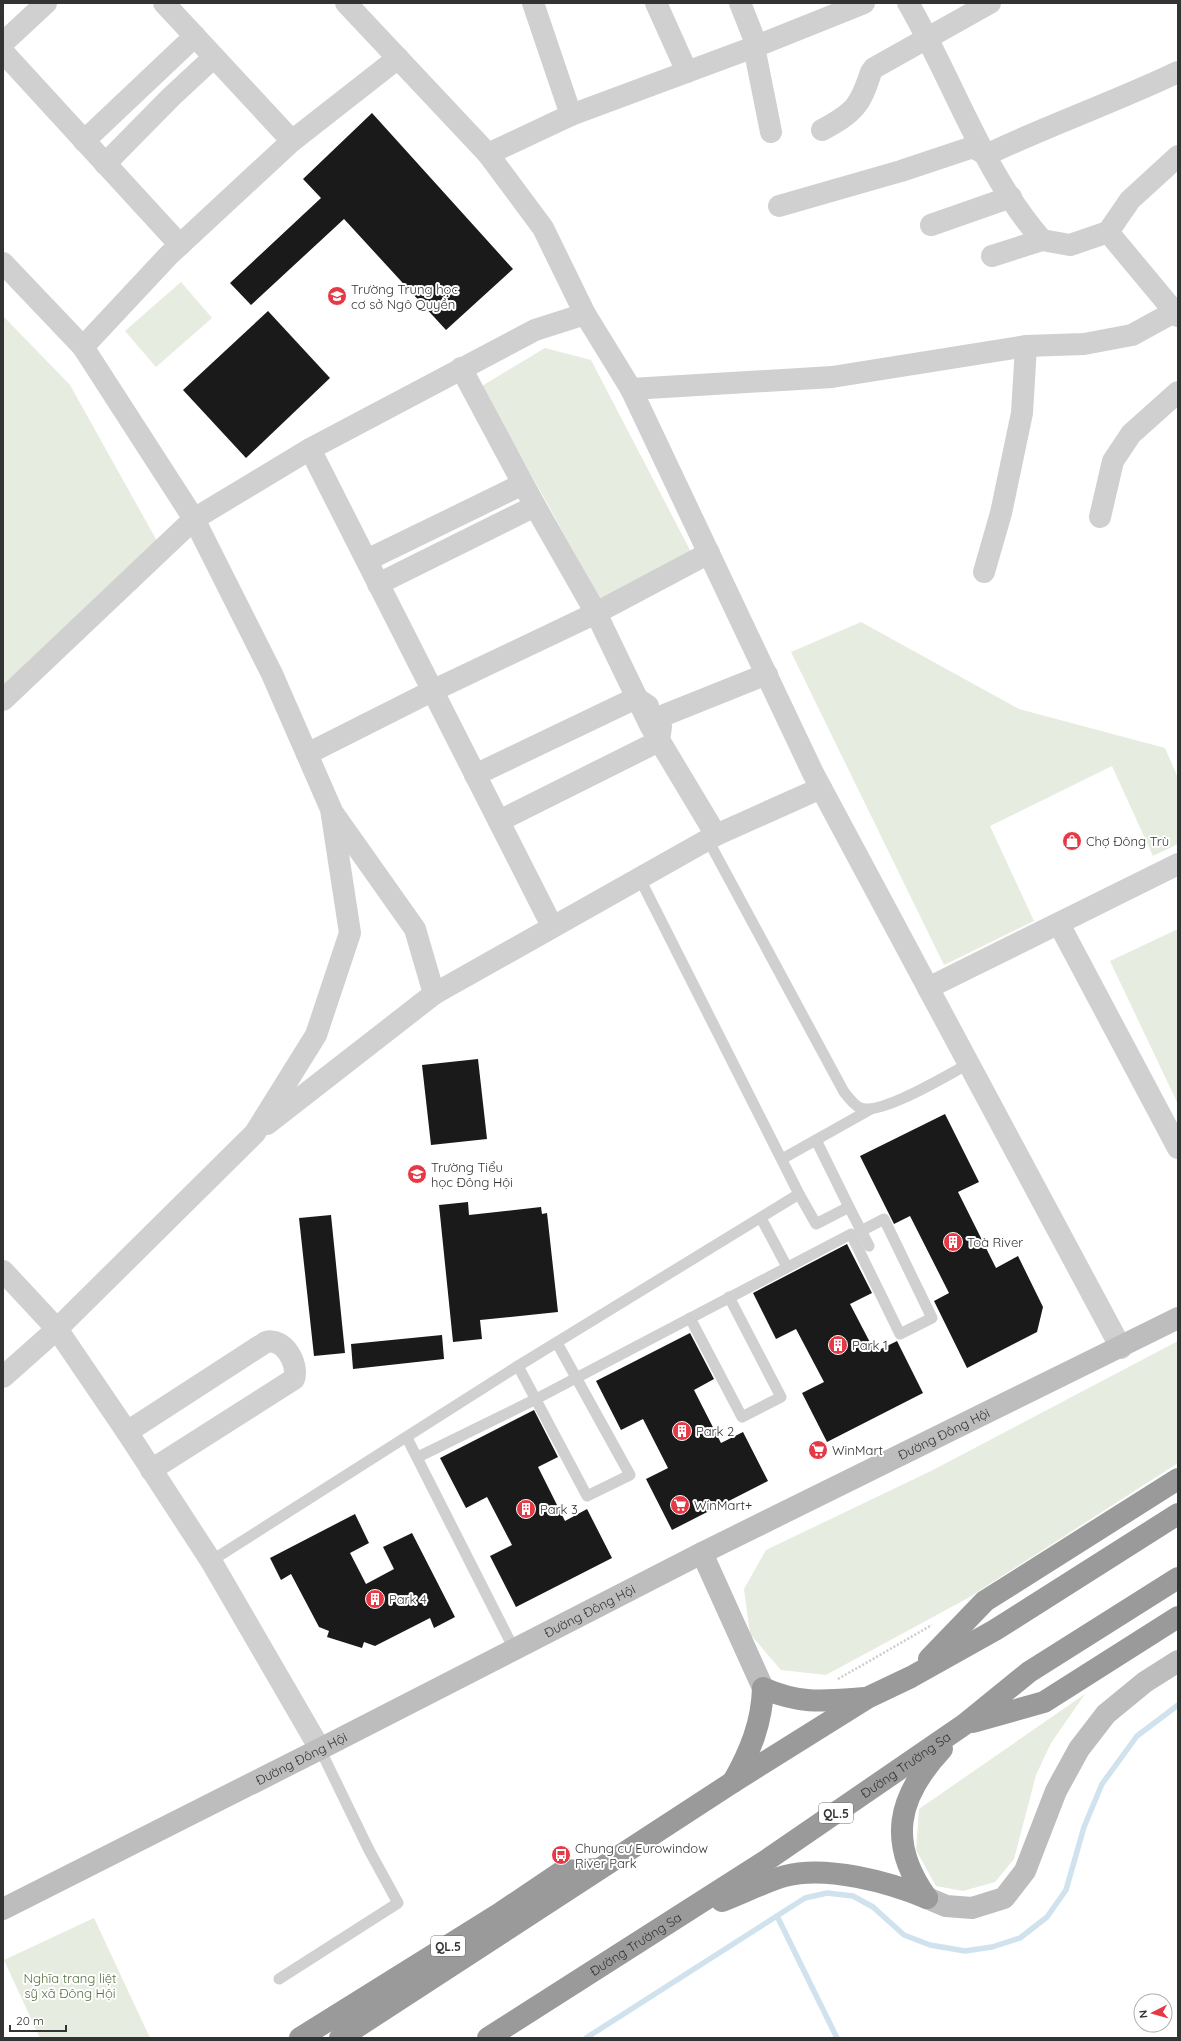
<svg xmlns="http://www.w3.org/2000/svg" width="1181" height="2041" viewBox="0 0 1181 2041" font-family="Quicksand,sans-serif">
<style>
.green{fill:#e6ecdf}
.lines{fill:none;stroke-linecap:round;stroke-linejoin:round}
.stream{stroke:#cfe2ee;stroke-width:5.5}
.building{fill:#1a1a1a}
.path{stroke:#cdcdcd;stroke-width:2.5;stroke-dasharray:2 2;stroke-linecap:butt}
.lane{stroke:#d0d0d0;stroke-width:11}
.street{stroke:#d0d0d0;stroke-width:22}
.secondary{stroke:#bdbdbd;stroke-width:22}
.highway{stroke:#9a9a9a;stroke-width:22}
.labels{text-anchor:middle;dominant-baseline:central;stroke-width:4;stroke-linejoin:round;paint-order:stroke}
.shield{fill:#fff;stroke:#707070;stroke-width:1}
.shield-label{font-size:12px;font-weight:bold;fill:#333}
.poi-label{font-size:13px;fill:#333;stroke:#fff;text-anchor:start}
.street-label{font-size:13px;fill:#333;stroke:#fff}
.park-label{font-size:13px;fill:#56703f;stroke:#fff}
</style>
<rect width="100%" height="100%" fill="#fff"/>
<g class="green">
<polygon points="181,282 212,318 156,367 125,331"/>
<polygon points="3,316 70,385 162,550 3,700"/>
<polygon points="545,348 591,360 691,552 600,599 482,386"/>
<polygon points="861,622 1019,709 1165,748 1178,778 1178,844 1153,856 1112,766 990,826 1034,921 944,965 791,652"/>
<polygon points="1178,929 1178,1101 1177,1102 1110,961"/>
<polygon points="1178,1341 1178,1463 968,1598 826,1675 781,1670 750,1634 744,1589 766,1550 931,1471"/>
<polygon points="1085,1694 1051,1743 1036,1775 1014,1859 995,1882 963,1891 936,1886 916,1850 919,1809"/>
<polygon points="94,1918 150,2038 40,2038 4,1960"/>
</g>
<g class="lines">
<g class="stream">
<polyline points="777,1916 837,2038"/>
<polyline points="586,2038 805,1898 827,1893 853,1896 873,1907 904,1935 930,1945 965,1951 992,1947 1020,1938 1047,1917 1066,1890 1084,1827 1102,1784 1137,1736 1178,1705"/>
</g>
</g>
<g class="building">
<polygon points="372,113 513,269 446,330 344,219 251,305 230,283 321,198 303,179"/>
<polygon points="268,311 330,378 246,458 183,390"/>
<polygon points="478,1059 487,1139 431,1145 422,1065"/>
<polygon points="945,1114 979,1182 958,1192 996,1268 1018,1256 1043,1307 1037,1332 967,1368 934,1301 949,1293 910,1216 894,1224 860,1156"/>
<polygon points="468,1202 469,1215 541,1207 542,1214 547,1213 558,1312 480,1320 482,1339 453,1342 439,1205"/>
<polygon points="331,1215 345,1353 314,1356 299,1218"/>
<polygon points="847,1244 872,1293 850,1304 875,1352 897,1341 923,1393 827,1442 802,1393 824,1382 796,1329 776,1339 753,1293"/>
<polygon points="690,1333 714,1379 694,1390 721,1443 743,1432 768,1481 672,1530 646,1479 668,1468 643,1419 621,1430 596,1381"/>
<polygon points="442,1335 444,1359 353,1369 351,1344"/>
<polygon points="534,1410 558,1457 538,1467 565,1521 587,1509 612,1558 516,1607 490,1556 512,1545 487,1497 466,1508 440,1458"/>
<polygon points="355,1514 369,1543 350,1553 366,1584 394,1569 383,1547 412,1533 455,1617 434,1628 430,1618 375,1646 364,1642 362,1648 327,1637 329,1631 319,1627 291,1574 281,1580 270,1558"/>
</g>
<g class="lines">
<polyline class="path" points="838,1679 932,1625"/>
<g class="lane">
<path d="M708,840L844,1092C848,1097 854,1105 860,1108C881,1116 949,1074 970,1063"/>
<polyline points="816,1140 849,1207"/>
<polyline points="782,1159 871,1109"/>
<polyline points="799,1194 816,1224 849,1207 869,1246"/>
<polyline points="761,1218 787,1267"/>
<polyline points="690,1318 742,1417 781,1397 729,1297"/>
<polyline points="518,1366 587,1496 630,1475 557,1343"/>
<polyline points="407,1438 514,1649"/>
<polyline points="418,1457 536,1399 851,1234 900,1334 932,1318 884,1219 861,1231"/>
<polyline points="211,1561 518,1366 799,1194 639,877"/>
<polyline points="279,1979 398,1903 369,1850 320,1749"/>
</g>
<g class="street">
<polyline points="164,3 292,141"/>
<polyline points="346,3 488,154 543,228 585,314 631,389 813,773 1121,1348"/>
<polyline points="533,3 571,115"/>
<polyline points="656,3 687,72"/>
<polyline points="740,3 757,46"/>
<path d="M908,3C953,80 983,173 1042,240L1070,245L1108,232"/>
<polyline points="3,43 46,3"/>
<polyline points="754,47 771,132"/>
<polyline points="3,52 180,245"/>
<path d="M822,130C855,112 860,106 871,72L874,68L990,3"/>
<polyline points="84,141 195,36"/>
<polyline points="488,154 571,115 754,47 864,3"/>
<polyline points="1178,156 1130,200 1108,232 1178,316"/>
<polyline points="105,164 171,97 214,57"/>
<path d="M779,206L901,171L973,147L986,155C1049,125 1115,102 1178,72"/>
<polyline points="931,225 1011,197"/>
<polyline points="992,256 1042,240"/>
<polyline points="3,263 83,347 194,519 272,674 331,809 350,933 316,1035 255,1133 57,1329 3,1377"/>
<polyline points="83,347 169,255 292,141 398,58"/>
<polyline points="461,368 535,506 596,613 650,725 716,835"/>
<polyline points="631,389 832,377 1026,346 1084,344 1132,335 1174,312"/>
<polyline points="310,449 552,926"/>
<polyline points="1100,517 1113,461 1131,434 1178,392"/>
<polyline points="367,560 523,484"/>
<polyline points="984,572 1001,513 1022,413 1026,346"/>
<polyline points="378,584 535,506"/>
<polyline points="3,700 194,519 310,449 535,330 585,314"/>
<polyline points="662,716 767,674"/>
<polyline points="307,754 432,691 596,613 709,553"/>
<polyline points="475,775 636,698 648,706"/>
<polyline points="499,821 659,741 661,727"/>
<polyline points="1059,924 1178,1148"/>
<polyline points="928,988 1178,864"/>
<polyline points="434,994 716,835 821,788"/>
<polyline points="267,1124 434,994 415,929 333,813"/>
<polyline points="3,1271 57,1329 127,1432 211,1561 320,1749"/>
<path d="M127,1432L266,1342C284,1337 299,1364 294,1379L151,1470"/>
</g>
<g class="secondary">
<polyline points="702,1553 763,1688"/>
<polyline points="927,1898 946,1906 972,1908 1004,1898 1025,1871 1056,1791 1079,1749 1106,1714 1145,1682 1178,1661"/>
<path id="s1" d="M3,1909L320,1749L702,1553L1178,1318"/>
</g>
<g class="highway">
<polyline points="929,1659 985,1601 1178,1479"/>
<polyline points="973,1722 1044,1702 1178,1617"/>
<path d="M733,1782C750,1752 762,1723 763,1688C801,1705 826,1701 866,1698"/>
<path d="M927,1898C887,1843 897,1797 942,1749"/>
<path d="M722,1901C743,1893 764,1882 785,1876C826,1865 889,1882 927,1898"/>
<polyline points="300,2038 502,1912 563,1871 599,1869"/>
<polyline points="340,2038 733,1782 869,1697 911,1677 995,1630 1178,1514"/>
<path id="s2" d="M488,2038L767,1860L965,1724L1029,1672L1178,1578"/>
</g>
</g>
<defs>
<symbol id="school-disc" viewBox="-11 -11 22 22"><circle r="9.5" fill="#e63946" stroke="#fff"/><path d="M0-5L7-2L0 1L-7-2ZM-4 1L0 2.5L4 1V4Q0 6-4 4Z" fill="#fff"/></symbol>
<symbol id="shop-disc" viewBox="-11 -11 22 22"><circle r="9.5" fill="#e63946" stroke="#fff"/><path d="M-5-2.5h2.3a2.7 3.5 0 0 1 5.4 0H5L5.5 6h-11ZM-1.5-2.5h3a1.5 2.3 0 0 0-3 0Z" fill="#fff"/></symbol>
<symbol id="building-disc" viewBox="-11 -11 22 22"><circle r="9.5" fill="#e63946" stroke="#fff"/><path d="M-4-6H4V6H1V3H-1V6H-4ZM-2.5-4.3h1.7v1.8h-1.7ZM.8-4.3h1.7v1.8H.8ZM-2.5-1h1.7V.8h-1.7ZM.8-1h1.7V.8H.8Z" fill="#fff"/></symbol>
<symbol id="supermarket-disc" viewBox="-11 -11 22 22"><circle r="9.5" fill="#e63946" stroke="#fff"/><path d="M-6-5.5h2.5l.6 2H6L4.5 2H-2.5L-4.4-4H-6ZM-1.5 3.2a1.3 1.3 0 1 0 .1 0ZM3 3.2a1.3 1.3 0 1 0 .1 0Z" fill="#fff"/></symbol>
<symbol id="bus-disc" viewBox="-11 -11 22 22"><circle r="9.5" fill="#e63946" stroke="#fff"/><path d="M-5-6H5V4H4V6H2V4H-2V6H-4V4H-5ZM-3.5-4V0h7V-4ZM-3.5 1.2v1.5H-2V1.2ZM2 1.2v1.5H3.5V1.2Z" fill="#fff"/></symbol>
</defs>
<g fill-rule="evenodd">
<use href="#school-disc" x="326" y="285" width="22" height="22"/>
<use href="#shop-disc" x="1061" y="830" width="22" height="22"/>
<use href="#school-disc" x="406" y="1163" width="22" height="22"/>
<use href="#building-disc" x="942" y="1231" width="22" height="22"/>
<use href="#building-disc" x="827" y="1334" width="22" height="22"/>
<use href="#building-disc" x="671" y="1420" width="22" height="22"/>
<use href="#supermarket-disc" x="807" y="1439" width="22" height="22"/>
<use href="#supermarket-disc" x="669" y="1494" width="22" height="22"/>
<use href="#building-disc" x="515" y="1498" width="22" height="22"/>
<use href="#building-disc" x="364" y="1588" width="22" height="22"/>
<use href="#bus-disc" x="550" y="1844" width="22" height="22"/>
</g>
<g class="labels">
<g class="shield">
<rect x="819" y="1803" width="34" height="20" rx="3"/>
<rect x="431" y="1936" width="34" height="20" rx="3"/>
</g>
<g class="shield-label">
<text x="836" y="1813">QL.5</text>
<text x="448" y="1946">QL.5</text>
</g>
<g class="poi-label">
<text x="351" y="289">Trường Trung học<tspan x="351" dy="15">cơ sở Ngô Quyền</tspan></text>
<text x="1086" y="841">Chợ Đông Trù</text>
<text x="431" y="1167">Trường Tiểu<tspan x="431" dy="15">học Đông Hội</tspan></text>
<text x="967" y="1242">Toà River</text>
<text x="852" y="1345">Park 1</text>
<text x="696" y="1431">Park 2</text>
<text x="832" y="1450">WinMart</text>
<text x="694" y="1505">WinMart+</text>
<text x="540" y="1509">Park 3</text>
<text x="389" y="1599">Park 4</text>
<text x="575" y="1848">Chung cư Eurowindow<tspan x="575" dy="15">River Park</tspan></text>
</g>
<g class="street-label">
<text stroke="none"><textPath href="#s1" startOffset="1054">Đường Đông Hội</textPath></text>
<text stroke="none"><textPath href="#s1" startOffset="658">Đường Đông Hội</textPath></text>
<text stroke="none"><textPath href="#s1" startOffset="334">Đường Đông Hội</textPath></text>
<text stroke="none"><textPath href="#s2" startOffset="499">Đường Trường Sa</textPath></text>
<text stroke="none"><textPath href="#s2" startOffset="175">Đường Trường Sa</textPath></text>
</g>
<g class="park-label">
<text x="70" y="1978">Nghĩa trang liệt<tspan x="70" dy="15">sỹ xã Đông Hội</tspan></text>
</g>
</g>
<rect width="1181" height="2041" fill="none" stroke="#333333" stroke-width="8"/>
<g transform="translate(1153 2013) rotate(264)"><circle r="19" fill="#ffffff" stroke="#adadad"/>
<path d="M0-3L7 15L0 10L-7 15Z" fill="#e63946"/>
<text y="-6" font-size="11" font-weight="bold" text-anchor="middle" fill="#333333">N</text>
</g>
<path d="M10 2025v6h56v-6" fill="none" stroke="#333333" stroke-width="2"/>
<text x="16" y="2025" font-size="12" fill="#333333" stroke="#ffffff" stroke-width="3" paint-order="stroke">20 m</text>
</svg>
